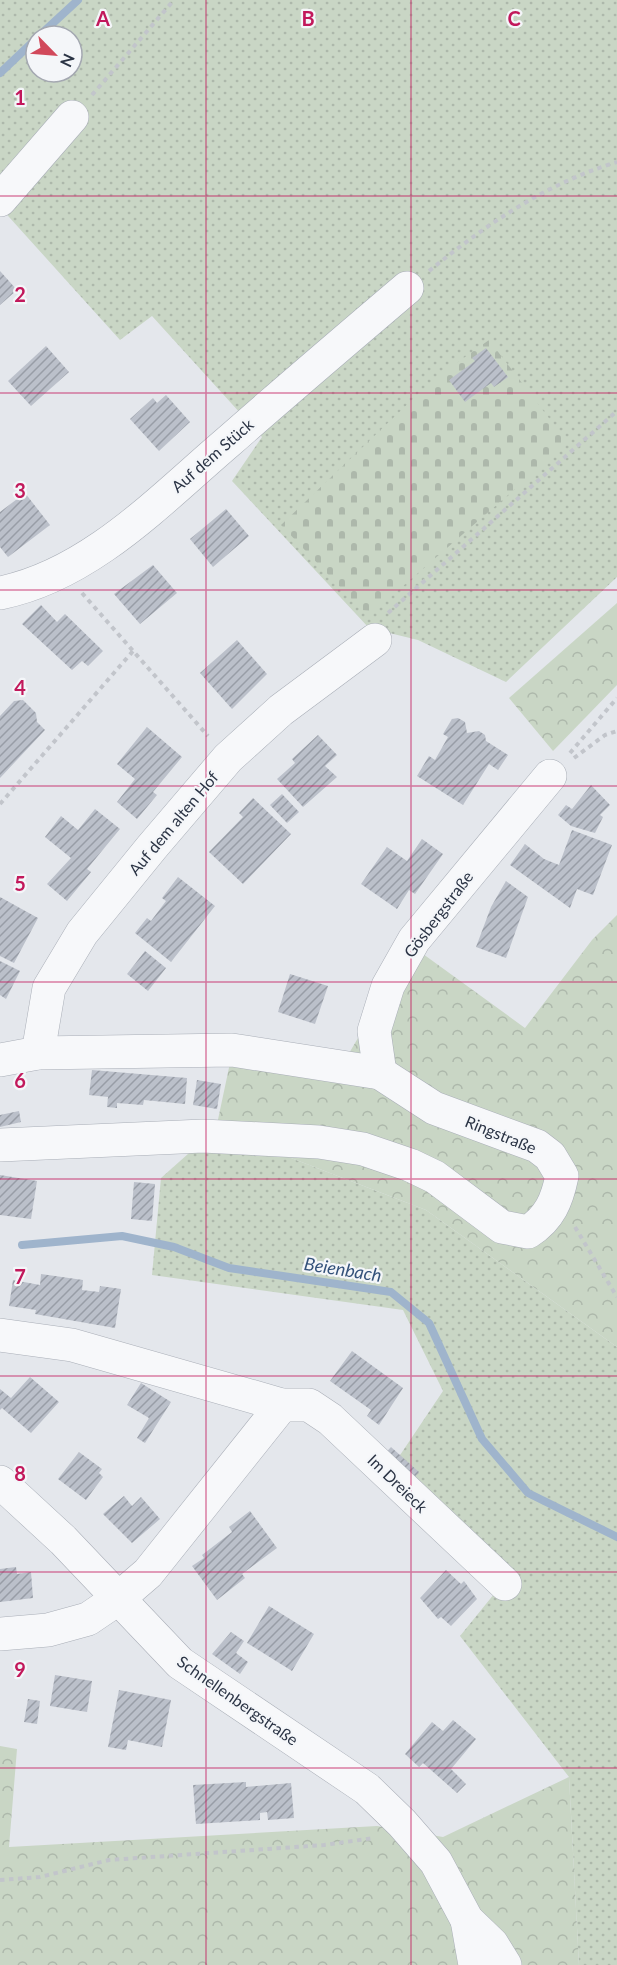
<svg xmlns="http://www.w3.org/2000/svg" width="617" height="1965" viewBox="0 0 617 1965" font-family="Lato,sans-serif">
<style>
.grass{fill:url(#grass-dots);fill-rule:evenodd}
.forest{fill:url(#forest-crowns)}
.cemetery{fill:url(#cemetery-stones)}
.lines{fill:none;stroke-linecap:round;stroke-linejoin:round}
.stream{stroke:#9fb4cc;stroke-width:8}
.building{fill:url(#building-hatch)}
.minor-casing{stroke:#a9aeb7;stroke-width:34}
.path{stroke:#c2c5cb;stroke-width:4;stroke-dasharray:4.5 4.5;stroke-linecap:butt}
.minor{stroke:#f7f8fa;stroke-width:33}
.grid{fill:none;stroke:#c2185b;stroke-width:1.5;stroke-opacity:0.55}
.labels{text-anchor:middle;dominant-baseline:central;stroke-width:4.5;stroke-linejoin:round;paint-order:stroke}
.street-label{font-size:16px;fill:#2b3445;stroke:#f4f6f9}
.water-label{font-size:18px;font-style:italic;fill:#34527a;stroke:#f4f6f9}
.grid-label{font-size:20px;text-anchor:middle;font-weight:bold;fill:#c2185b;stroke:#f4f6f9;stroke-width:4.5;stroke-linejoin:round;paint-order:stroke}
</style>
<defs>
<pattern id="grass-dots" width="8" height="8" patternUnits="userSpaceOnUse" patternTransform="scale(1.5)"><rect width="8" height="8" fill="#c9d6c5"/><path d="M2 2h.1M6 6h.1" fill="none" stroke="#adb8ab" stroke-width="1.8" stroke-linecap="round"/></pattern>
<pattern id="forest-crowns" width="20" height="18" patternUnits="userSpaceOnUse" patternTransform="scale(1.5)"><rect width="20" height="18" fill="#c9d6c5"/><path d="M2 6a3 3 0 1 1 6 0M12 15a3 3 0 1 1 6 0" fill="none" stroke="#adb8ab"/></pattern>
<pattern id="cemetery-stones" width="16" height="16" patternUnits="userSpaceOnUse" patternTransform="scale(1.5)"><rect width="16" height="16" fill="#c9d6c5"/><path d="M2 7V4a2 2 0 0 1 4 0v3zM10 15v-3a2 2 0 0 1 4 0v3z" fill="#adb8ab"/></pattern>
<pattern id="building-hatch" width="6" height="6" patternUnits="userSpaceOnUse" patternTransform="scale(1.5)"><rect width="6" height="6" fill="#bbc0ca"/><path d="M-1 1l2-2M0 6l6-6M5 7l2-2" fill="none" stroke="#989da6"/></pattern>
</defs>
<rect width="100%" height="100%" fill="#e4e7ec"/>
<g class="grass">
<path d="M0,0H617V577L506,682L418,640L369,628L232,481L262,437L152,316L120,340L0,207ZM36,36H72V72H36Z"/>
<polygon points="216,1129 426,1210 617,1347 617,1965 579,1965 569,1777 460,1636 503,1583 388,1473 443,1391 403,1310 152,1275 161,1178"/>
</g>
<g class="forest">
<polygon points="617,603 617,685 553,751 509,698"/>
<polygon points="617,915 617,1347 426,1210 216,1129 234,1044 348,1055 412,946 525,1028 592,940"/>
<polygon points="0,1746 17,1749 9,1847 377,1826 443,1837 569,1777 579,1965 0,1965"/>
</g>
<polygon class="cemetery" points="489,340 568,443 380,606 369,611 362,610 281,525 434,379"/>
<g class="lines">
<g class="stream">
<polyline points="39,36 78,0"/>
<polyline points="0,73 36,39"/>
<polyline points="22,1245 122,1236 174,1247 229,1268 391,1292 429,1323 482,1439 528,1493 617,1537"/>
</g>
</g>
<g class="building">
<polygon points="0,271 17,290 0,305"/>
<polygon points="46,346 69,372 31,406 8,381"/>
<polygon points="486,348 508,377 494,387 491,383 465,402 449,380 475,361 472,358"/>
<polygon points="166,395 190,422 159,451 130,419 153,398 157,403"/>
<polygon points="25,493 50,525 8,557 0,547 0,512"/>
<polygon points="226,509 249,536 213,567 190,539"/>
<polygon points="153,565 177,593 140,624 114,594"/>
<polygon points="41,605 57,622 65,614 103,651 88,666 82,661 72,670 22,624"/>
<polygon points="237,640 267,674 232,709 200,673"/>
<polygon points="23,700 36,713 37,722 45,730 0,778 0,716 14,701"/>
<polygon points="458,718 465,722 467,733 479,731 485,735 486,741 508,755 498,770 489,764 463,805 417,776 429,756 435,760 448,737 443,734 452,719"/>
<polygon points="147,727 182,757 153,792 157,795 137,819 117,802 135,779 117,764"/>
<polygon points="318,735 337,755 325,766 337,777 303,807 277,779 295,763 292,759"/>
<polygon points="591,785 610,805 600,815 603,817 595,833 571,826 558,815 566,805 572,809"/>
<polygon points="282,794 299,812 287,823 270,805"/>
<polygon points="253,798 291,834 243,884 209,852 243,817 239,813"/>
<polygon points="95,809 120,829 87,869 91,872 67,901 47,884 71,858 45,837 61,816 78,830"/>
<polygon points="572,830 612,845 593,895 577,889 570,908 510,865 525,844 544,859 559,865"/>
<polygon points="422,839 443,854 415,894 409,890 397,909 361,884 387,847 407,861"/>
<polygon points="178,877 215,906 171,962 135,933 147,918 151,921 166,901 162,898"/>
<polygon points="506,881 528,897 506,958 476,947 491,907"/>
<polygon points="0,897 38,918 14,963 0,956"/>
<polygon points="145,951 166,968 148,991 127,974"/>
<polygon points="0,961 20,971 6,999 0,995"/>
<polygon points="290,974 328,986 315,1024 278,1012"/>
<polygon points="92,1070 187,1078 185,1104 144,1100 143,1105 117,1103 117,1108 107,1107 108,1097 89,1095"/>
<polygon points="197,1080 221,1084 217,1109 193,1105"/>
<polygon points="19,1111 21,1122 0,1127 0,1115"/>
<polygon points="0,1175 37,1181 31,1219 0,1215"/>
<polygon points="134,1182 155,1184 152,1221 131,1219"/>
<polygon points="41,1274 83,1280 82,1290 99,1292 100,1286 121,1289 115,1328 35,1314 36,1310 9,1306 13,1280 40,1285"/>
<polygon points="352,1351 403,1388 379,1425 367,1416 371,1410 330,1381"/>
<polygon points="30,1377 59,1402 31,1433 2,1408 0,1410 0,1389 11,1398"/>
<polygon points="141,1383 171,1402 145,1443 137,1438 149,1418 127,1405"/>
<polygon points="391,1447 419,1472 411,1482 382,1457"/>
<polygon points="79,1452 102,1469 99,1473 103,1477 86,1500 58,1479"/>
<polygon points="124,1496 132,1506 141,1497 160,1519 132,1543 103,1514"/>
<polygon points="250,1511 277,1548 242,1574 245,1578 217,1600 192,1566 204,1558 202,1555 232,1532 229,1527"/>
<polygon points="16,1567 17,1574 31,1572 33,1598 0,1602 0,1569"/>
<polygon points="446,1570 461,1584 464,1581 477,1599 451,1626 441,1617 438,1619 420,1598"/>
<polygon points="269,1606 314,1634 292,1671 247,1643"/>
<polygon points="231,1632 244,1641 236,1653 248,1662 240,1674 212,1654"/>
<polygon points="55,1675 92,1681 87,1712 50,1706"/>
<polygon points="119,1690 171,1700 162,1747 128,1740 126,1750 108,1747"/>
<polygon points="28,1699 40,1701 37,1724 24,1722"/>
<polygon points="453,1720 476,1739 451,1769 466,1784 457,1793 423,1763 419,1767 405,1754 432,1722 443,1731"/>
<polygon points="246,1782 246,1787 291,1783 294,1818 268,1820 267,1812 260,1813 260,1820 196,1824 193,1785"/>
</g>
<g class="lines">
<defs>
<g id="minor">
<polyline points="0,200 72,117"/>
<path d="M0,593C90,575 160,500 228,442C287,390 347,339 407,288"/>
<polyline points="38,1053 49,988 82,933 152,847 228,758 281,710 375,640"/>
<path d="M0,1060L38,1053L232,1050L380,1073L434,1108L537,1146L550,1156L562,1176C557,1200 550,1218 528,1232L502,1227L435,1177L410,1165L363,1149L319,1142L203,1136L0,1145"/>
<polyline points="380,1073 374,1031 388,986 414,940 550,776"/>
<polyline points="0,1335 72,1345 282,1405 309,1405 330,1419 505,1584"/>
<polyline points="0,1482 63,1540 180,1663 367,1789 402,1823 436,1862 467,1920 492,1944 505,1965"/>
<polyline points="0,1634 48,1630 88,1619 119,1598 148,1573 282,1405"/>
<polyline points="467,1920 475,1965"/>
</g>
</defs>
<use href="#minor" class="minor-casing"/>
<g class="path">
<polyline points="92,95 174,0"/>
<path d="M429,271C487,224 545,184 617,162"/>
<polyline points="82,593 208,736"/>
<polyline points="388,613 617,411"/>
<polyline points="570,753 617,698"/>
<polyline points="574,758 605,735 617,731"/>
<polyline points="0,804 133,651"/>
<polyline points="575,1227 617,1297"/>
<polyline points="0,1880 40,1877 109,1860 324,1845 374,1838"/>
</g>
<use href="#minor" class="minor"/>
</g>
<path class="grid" d="M206,0V1965M411,0V1965M0,196H617M0,393H617M0,590H617M0,786H617M0,982H617M0,1179H617M0,1376H617M0,1572H617M0,1768H617"/>
<g class="labels">
<g class="street-label">
<text transform="translate(212 455) rotate(-41)">Auf dem Stück</text>
<text transform="translate(173 823) rotate(-50)">Auf dem alten Hof</text>
<text transform="translate(438 914) rotate(-53)">Gösbergstraße</text>
<text transform="translate(501 1134) rotate(22)">Ringstraße</text>
<text transform="translate(398 1483) rotate(44)">Im Dreieck</text>
<text transform="translate(238 1700) rotate(35)">Schnellenbergstraße</text>
</g>
<g class="water-label">
<text transform="translate(343 1269) rotate(9)">Beienbach</text>
</g>
</g>
<g class="grid-label">
<text x="103" y="26">A</text>
<text x="308" y="26">B</text>
<text x="514" y="26">C</text>
<text x="20" y="105">1</text>
<text x="20" y="302">2</text>
<text x="20" y="498">3</text>
<text x="20" y="695">4</text>
<text x="20" y="891">5</text>
<text x="20" y="1088">6</text>
<text x="20" y="1284">7</text>
<text x="20" y="1481">8</text>
<text x="20" y="1677">9</text>
</g>
<g transform="translate(54 54) rotate(115)"><circle r="28" fill="#f4f6f9" stroke="#a4a8b1" stroke-width="1.5"/>
<path d="M0-4.5L10 22L0 15L-10 22Z" fill="#d1495b"/>
<text y="-9" font-size="16" font-weight="bold" text-anchor="middle" fill="#2b3445">N</text>
</g>
</svg>
